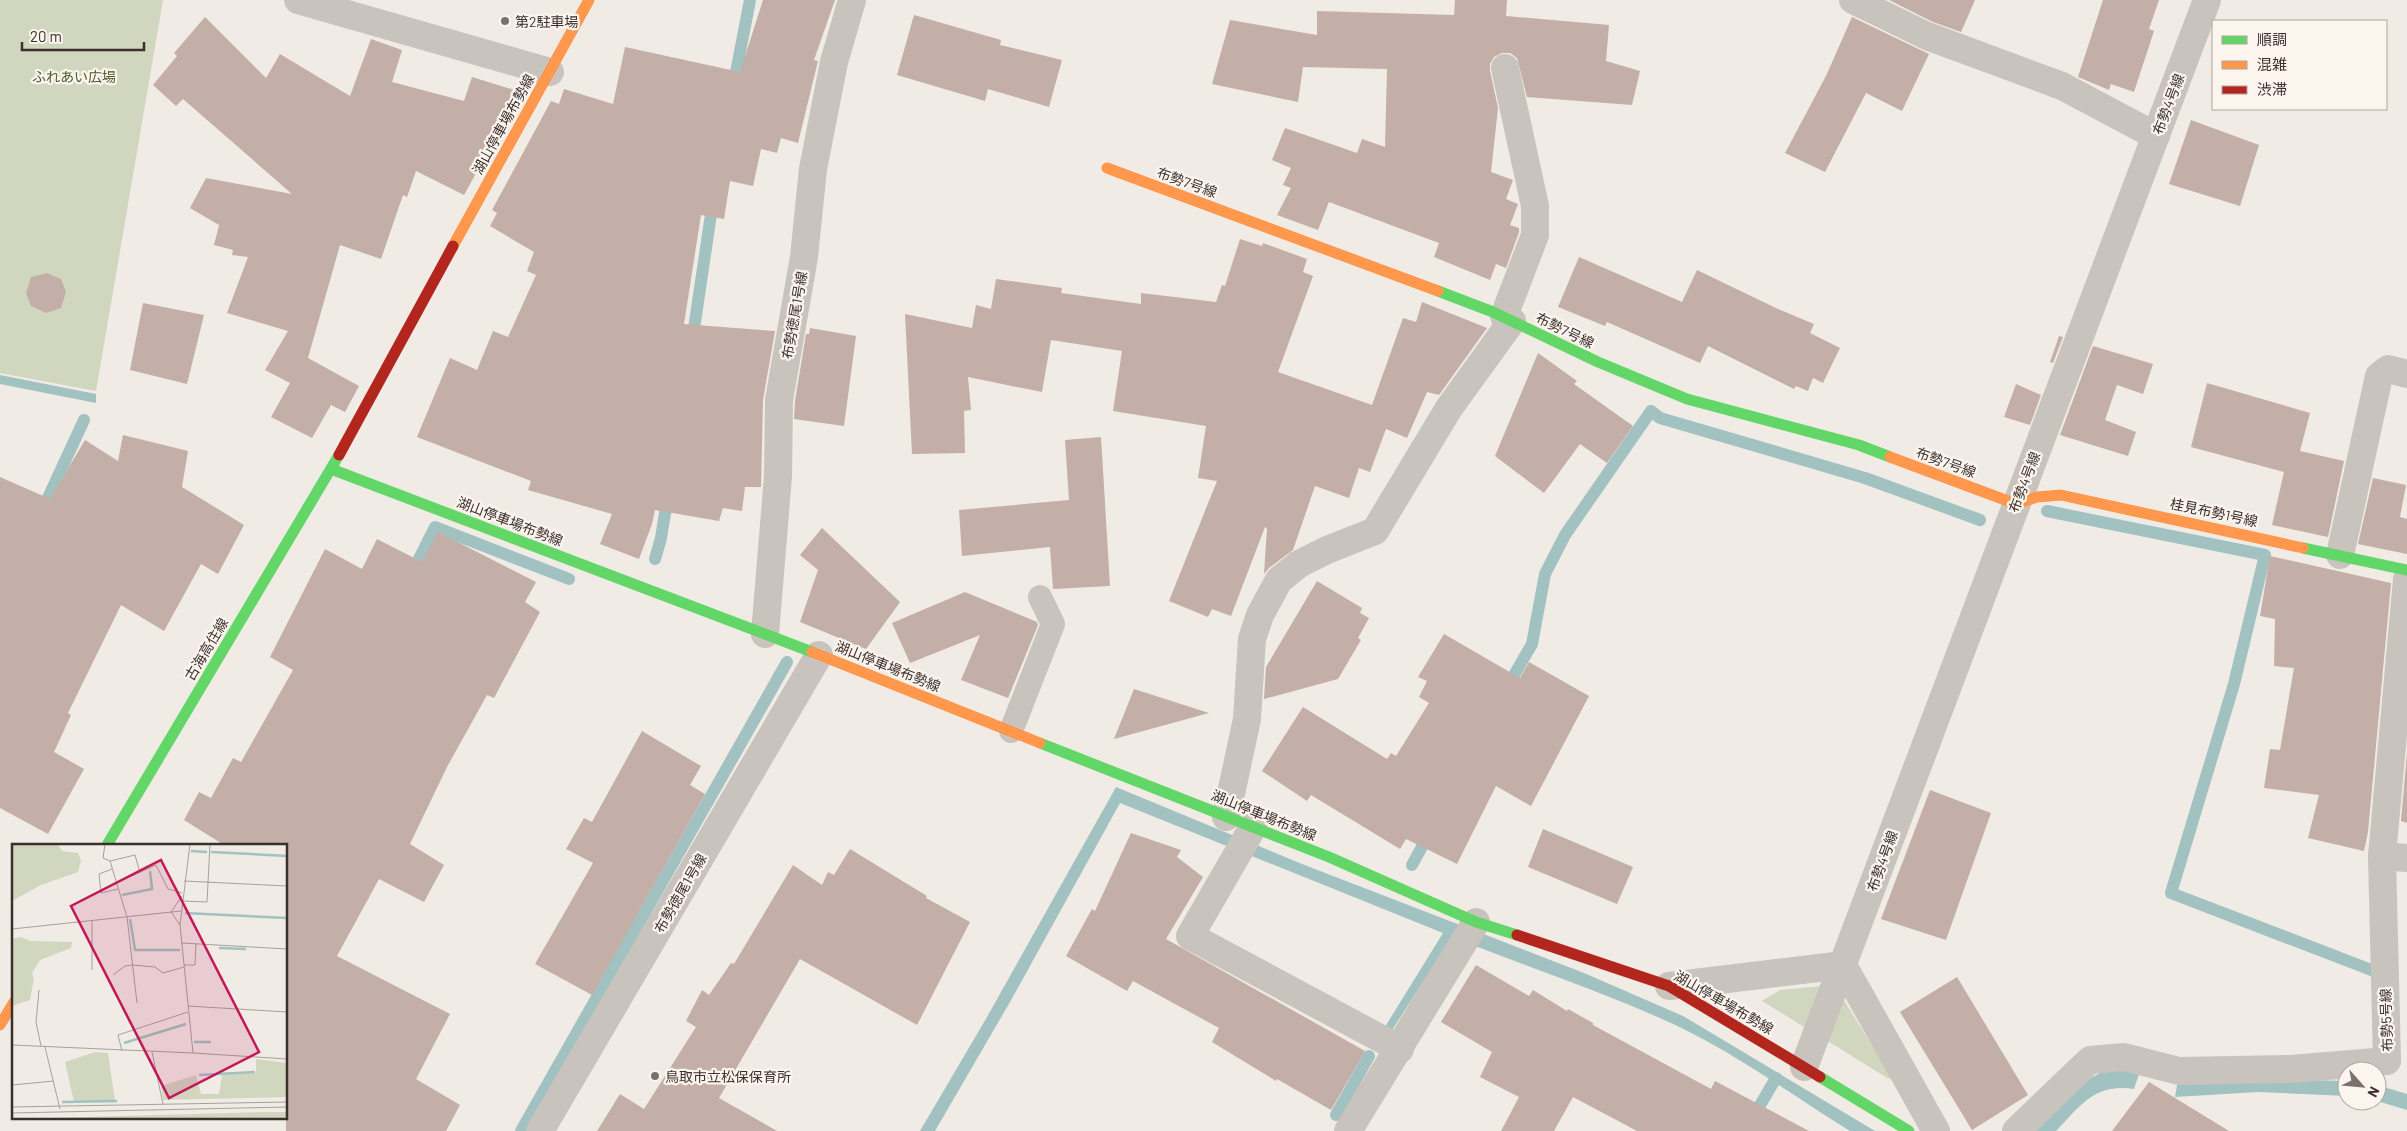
<svg xmlns="http://www.w3.org/2000/svg" width="2407" height="1131" viewBox="0 0 2407 1131" font-family="Barlow,'Noto Sans JP',sans-serif">
<style>
.green{fill:#d1d6bf}
.water{fill:#a1c2c1}
.lines{fill:none;stroke-linecap:round;stroke-linejoin:round}
.stream{stroke:#a1c2c1;stroke-width:12}
.building{fill:#c3afa7}
.lane{stroke:#c9c3be;stroke-width:24}
.street{stroke:#c9c3be;stroke-width:28}
.fast{stroke:#63d668;stroke-width:11}
.slow{stroke:#ff974d;stroke-width:11}
.jam{stroke:#b3261e;stroke-width:11}
.poi-dot{fill:#7a716c;stroke:#fbf5ee;stroke-width:2}
.labels{text-anchor:middle;dominant-baseline:central;stroke-width:4.5;stroke-linejoin:round;paint-order:stroke}
.poi-label{font-size:14px;fill:#3b302b;stroke:#fbf5ee;text-anchor:start}
.park-label{font-size:14px;fill:#4a5a2e;stroke:#fbf5ee}
.street-label{font-size:14px;fill:#3b302b;stroke:#fbf5ee}
.inset-river{fill:none;stroke:#a1c2c1;stroke-width:2.5}
.inset-road{fill:none;stroke:#a8a09b;stroke-width:1}
.view{fill:#c2185b;fill-opacity:0.15;stroke:#c2185b;stroke-width:2.5}
.inset-edge{fill:none;stroke:#3b302b;stroke-width:2.5}
</style>
<rect width="100%" height="100%" fill="#f0ebe5"/>
<g class="green">
<polygon points="0,0 163,0 96,391 0,373"/>
<polygon points="1823,986 1809,1030 1762,1001 1780,990"/>
<polygon points="1842,997 1891,1076 1889,1079 1826,1040"/>
</g>
<g class="water">
<polygon points="0,375 96,394 96,403 0,384"/>
<path d="M1116,787L1302,864L1584,973L1683,1016L1875,1131H1850C1792,1095 1734,1052 1671,1023C1600,991 1525,966 1452,937L1389,1035L1383,1030L1443,933L1120,803L1010,1002L935,1131H920L987,1017Z"/>
<path d="M2125,1070L2139,1074L2134,1089C2095,1083 2081,1105 2056,1131H2034L2082,1083L2100,1073Z"/>
<polygon points="2214,1078 2347,1081 2347,1096 2258,1092 2175,1097 2178,1080"/>
<polygon points="2377,1085 2407,1094 2407,1110 2377,1101"/>
</g>
<g class="lines">
<g class="stream">
<polyline points="733,88 750,0"/>
<polyline points="692,342 713,201"/>
<polyline points="2047,511 2265,555 2234,684 2171,893 2374,971"/>
<polyline points="41,513 84,420"/>
<polyline points="655,559 661,538 668,495"/>
<polyline points="411,575 435,527 569,579"/>
<polyline points="1506,689 1532,644 1545,574 1565,535 1651,411 1660,418 1865,478 1980,520"/>
<polyline points="1412,865 1430,832"/>
<polyline points="1336,1115 1369,1056"/>
<polyline points="521,1131 787,662"/>
<polyline points="1745,1131 1776,1078"/>
</g>
</g>
<g class="building">
<polygon points="763,0 835,0 814,60 818,61 798,143 781,138 777,153 761,149 753,186 730,181 724,219 701,215 684,324 775,331 763,400 761,487 745,487 742,511 723,508 719,521 655,510 652,524 639,559 600,544 612,514 528,490 531,481 417,437 450,358 477,370 493,331 508,337 536,275 527,271 534,252 490,226 497,213 492,210 551,101 559,104 564,89 613,104 625,47 740,72"/>
<polygon points="1455,0 1507,0 1506,16 1609,25 1606,61 1640,71 1632,105 1527,97 1517,58 1510,53 1502,53 1494,57 1490,64 1490,71 1498,108 1491,172 1513,180 1506,199 1518,204 1510,225 1519,228 1519,232 1506,268 1496,264 1490,280 1434,257 1439,243 1329,202 1318,230 1277,215 1291,188 1283,185 1291,168 1272,160 1285,128 1357,153 1362,139 1385,147 1387,69 1303,67 1298,102 1212,84 1230,20 1317,35 1317,11 1454,15"/>
<polygon points="1889,0 1975,0 1961,32 1933,22"/>
<polygon points="2103,0 2159,0 2149,29 2154,31 2134,92 2111,84 2109,90 2078,77"/>
<polygon points="914,15 1001,40 1000,45 1062,60 1049,107 988,89 985,101 897,75"/>
<polygon points="205,17 266,78 280,54 350,96 371,39 402,50 392,82 464,101 472,77 521,92 464,195 416,171 407,197 403,195 381,259 340,245 308,358 359,386 345,412 331,405 312,438 271,417 290,383 265,370 288,331 227,313 248,257 232,255 233,250 214,245 219,225 190,208 206,178 292,194 183,99 176,106 153,85 177,56 174,53"/>
<polygon points="1852,17 1929,54 1902,111 1866,93 1825,172 1785,153 1826,76"/>
<polygon points="2191,120 2259,145 2240,206 2169,184"/>
<polygon points="1240,239 1262,246 1263,243 1307,259 1303,272 1313,276 1278,372 1372,405 1403,318 1416,322 1422,302 1487,328 1439,395 1427,392 1407,438 1386,429 1370,472 1359,468 1349,498 1315,486 1293,550 1269,568 1264,574 1267,528 1265,527 1231,616 1212,609 1208,617 1169,601 1217,481 1198,478 1206,426 1113,411 1122,351 1051,340 1042,392 968,377 971,410 964,411 965,453 912,454 905,314 972,328 976,305 991,309 996,279 1062,288 1061,293 1141,304 1141,293 1216,302 1222,285 1225,286"/>
<polygon points="1579,257 1682,302 1697,270 1778,309 1814,324 1810,333 1840,348 1823,383 1813,378 1808,391 1796,386 1794,389 1708,346 1700,363 1607,322 1605,326 1558,307"/>
<polygon points="47,273 61,279 66,292 61,308 46,313 31,306 26,293 31,277"/>
<polygon points="143,303 204,315 187,384 130,370"/>
<polygon points="810,328 856,336 844,426 794,419 795,401 806,334 809,334"/>
<polygon points="2059,336 2063,337 2053,363 2050,362"/>
<polygon points="2093,346 2153,364 2143,394 2117,385 2105,420 2136,432 2128,456 2060,435"/>
<polygon points="1538,353 1577,381 1574,384 1633,426 1607,463 1580,444 1544,493 1495,456"/>
<polygon points="2207,383 2310,413 2300,451 2344,461 2328,537 2272,525 2284,472 2191,447"/>
<polygon points="2016,384 2041,395 2030,425 2004,417"/>
<polygon points="123,435 188,451 182,487 244,525 218,574 201,564 164,631 121,605 68,713 71,715 54,752 84,769 48,834 0,808 0,477 50,499 85,440 118,461"/>
<polygon points="1101,437 1110,586 1053,589 1050,547 962,556 959,510 1069,500 1065,440"/>
<polygon points="2373,478 2406,485 2400,517 2407,519 2407,554 2358,544"/>
<polygon points="822,528 900,602 866,649 800,622 818,570 800,555"/>
<polygon points="438,532 536,582 525,602 540,612 494,698 487,695 447,767 410,844 444,865 424,902 379,879 337,956 450,1014 416,1079 460,1105 446,1131 286,1131 286,845 224,845 184,820 199,792 211,798 233,758 241,762 293,670 270,657 325,549 362,569 377,539 422,562"/>
<polygon points="2270,556 2391,583 2368,832 2364,851 2308,838 2319,795 2264,788 2270,749 2280,750 2294,668 2274,666 2275,619 2260,616"/>
<polygon points="1317,581 1362,608 1360,613 1369,618 1358,638 1361,640 1338,679 1264,699 1266,667"/>
<polygon points="965,592 1037,622 1038,625 1008,698 961,680 980,635 910,663 892,623"/>
<polygon points="1444,634 1520,678 1529,662 1589,696 1531,806 1496,786 1457,864 1406,839 1400,849 1311,795 1307,801 1262,771 1303,707 1387,759 1391,753 1396,756 1429,703 1419,697 1427,681 1418,677"/>
<polygon points="1134,689 1209,713 1114,739"/>
<polygon points="642,731 701,766 690,785 705,794 592,995 535,964 593,863 566,849 584,818 592,822"/>
<polygon points="2407,753 2407,823 2401,821"/>
<polygon points="1930,790 1991,813 1946,940 1881,919"/>
<polygon points="1543,829 1633,867 1617,904 1528,867"/>
<polygon points="1131,833 1181,850 1177,857 1203,877 1166,939 1365,1051 1331,1110 1277,1079 1276,1081 1212,1042 1219,1028 1133,981 1127,991 1066,956 1092,909 1095,911"/>
<polygon points="850,849 927,896 926,898 970,922 917,1025 800,959 719,1098 777,1131 597,1131 620,1094 644,1109 696,1027 686,1021 702,990 709,995 731,963 734,964 793,865 822,885 828,872 834,875"/>
<polygon points="1476,965 1529,996 1533,990 1567,1011 1568,1009 1593,1023 1593,1025 1711,1089 1715,1081 1809,1131 1637,1131 1573,1097 1554,1131 1501,1131 1519,1097 1480,1077 1492,1052 1441,1022"/>
<polygon points="1957,977 2028,1095 1972,1130 1900,1012"/>
<polygon points="2149,1082 2229,1131 2112,1131"/>
</g>
<g class="lines">
<polyline class="lane" points="1011,731 1053,624 1040,597"/>
<g class="street">
<polyline points="298,0 550,72"/>
<polyline points="1853,0 1927,36 2062,86 2156,136"/>
<polyline points="1504,316 1535,235 1535,206 1505,68"/>
<polyline points="2340,555 2379,376 2388,369 2407,374"/>
<polyline points="765,634 778,476 779,400 804,257 813,169 834,62 852,0"/>
<polyline points="1226,817 1247,719 1252,639 1260,615 1279,580 1299,564 1327,550 1375,531 1449,408 1512,321"/>
<polyline points="1253,827 1190,936 1400,1049"/>
<polyline points="2382,856 2407,858"/>
<polyline points="1843,965 1936,1131"/>
<polyline points="1669,986 1843,965"/>
<polyline points="1804,1067 2207,0"/>
<polyline points="540,1131 819,655"/>
<polyline points="1348,1131 1476,922"/>
<polyline points="2016,1131 2090,1060 2124,1057 2179,1071 2291,1069 2387,1061 2382,856 2407,579"/>
</g>
<g class="fast">
<polyline points="1438,291 1493,312 1598,362 1687,399 1859,445 1890,457"/>
<polyline points="331,469 812,652"/>
<polyline points="2303,548 2407,570"/>
<polyline points="1040,743 1329,857 1476,922 1517,935"/>
<polyline points="107,845 339,455"/>
<polyline points="1820,1077 1909,1131"/>
</g>
<g class="slow">
<polyline points="1107,168 1438,291"/>
<polyline points="453,246 589,0"/>
<polyline points="1890,457 2016,504 2037,497 2061,495 2303,548"/>
<polyline points="812,652 1040,743"/>
<polyline points="0,1025 14,1002"/>
</g>
<g class="jam">
<polyline points="339,455 453,246"/>
<polyline points="1517,935 1669,986 1820,1077"/>
</g>
</g>
<g class="poi-dot">
<circle cx="505" cy="21" r="5"/>
<circle cx="655" cy="1076" r="5"/>
</g>
<g class="labels">
<g class="poi-label">
<text x="515" y="21">第2駐車場</text>
<text x="665" y="1076">鳥取市立松保保育所</text>
</g>
<g class="park-label">
<text x="74" y="76">ふれあい広場</text>
</g>
<g class="street-label">
<text transform="translate(2168 104) rotate(-69)">布勢4号線</text>
<text transform="translate(503 124) rotate(-61)">湖山停車場布勢線</text>
<text transform="translate(1187 182) rotate(20)">布勢7号線</text>
<text transform="translate(794 315) rotate(-80)">布勢徳尾1号線</text>
<text transform="translate(1565 330) rotate(26)">布勢7号線</text>
<text transform="translate(1946 462) rotate(20)">布勢7号線</text>
<text transform="translate(2024 482) rotate(-69)">布勢4号線</text>
<text transform="translate(2214 512) rotate(12)">桂見布勢1号線</text>
<text transform="translate(510 521) rotate(21)">湖山停車場布勢線</text>
<text transform="translate(206 649) rotate(-59)">古海高住線</text>
<text transform="translate(888 666) rotate(22)">湖山停車場布勢線</text>
<text transform="translate(1264 815) rotate(22)">湖山停車場布勢線</text>
<text transform="translate(1882 861) rotate(-70)">布勢4号線</text>
<text transform="translate(680 893) rotate(-60)">布勢徳尾1号線</text>
<text transform="translate(1724 1002) rotate(30)">湖山停車場布勢線</text>
<text transform="translate(2386 1020) rotate(-92)">布勢5号線</text>
</g>
</g>
<g transform="translate(12 844)">
<rect width="275" height="275" fill="#f0ebe5"/>
<path d="M0,0H46L50,7L66,9L69,17L66,28L29,41L0,57ZM9,93L18,97L60,98L59,104L28,116L20,129L22,135L18,156L0,162V95ZM83,208L96,209L103,257L62,258L53,218ZM244,215L275,219V253L151,256L149,242L184,231L189,250H207L210,230L244,229ZM254,268H275V275H0Z" fill="#d1d6bf"/>
<path class="inset-river" d="M179,7L195,8M199,8L275,12M110,51L140,45L138,27M173,69L275,74M118,75L123,106H168M207,104L234,105M182,198H199M112,199L174,180M187,231L243,228M50,258L105,257"/>
<path class="inset-road" d="M93,0L91,14L98,17L115,73L125,159M98,17L123,11L128,29M100,25L87,30L89,49L106,45M172,37L275,42M104,39L144,21L156,45L170,49M170,57L195,58L198,0M159,68L170,52M159,68L168,81M80,77V126M0,85L169,67M170,99L275,105M121,121L143,123L151,129L172,123M172,121H183L184,100M101,131L113,122L121,121M27,146L24,178L29,202M176,162L275,168M0,201L181,209L168,81L178,0M33,203L48,265M110,207L106,191L176,168M140,208L151,260M181,209L275,215M0,241L42,237M0,263L275,258M0,269L275,263"/>
<path class="view" d="M149,16L247,208L157,254L59,62Z"/>
<rect width="275" height="275" class="inset-edge"/>
</g>
<rect x="2212" y="20" width="175" height="90" fill="#fbf5ee" stroke="#aea6a0"/>
<rect x="2222" y="36" width="25" height="8" fill="#63d668" stroke="#aea6a0"/>
<text x="2257" y="45" font-size="15" fill="#3b302b">順調</text>
<rect x="2222" y="61" width="25" height="8" fill="#ff974d" stroke="#aea6a0"/>
<text x="2257" y="70" font-size="15" fill="#3b302b">混雑</text>
<rect x="2222" y="86" width="25" height="8" fill="#b3261e" stroke="#aea6a0"/>
<text x="2257" y="95" font-size="15" fill="#3b302b">渋滞</text>
<g transform="translate(2362 1086) rotate(117)"><circle r="24" fill="#fbf5ee" stroke="#aea6a0"/>
<path d="M0-4L9 19L0 12L-9 19Z" fill="#7a716c"/>
<text y="-8" font-size="14" font-weight="bold" text-anchor="middle" fill="#3b302b">N</text>
</g>
<path d="M22 42v8h122v-8" fill="none" stroke="#3b302b" stroke-width="2.5"/>
<text x="30" y="42" font-size="15" fill="#3b302b" stroke="#fbf5ee" stroke-width="4" paint-order="stroke">20 m</text>
</svg>
